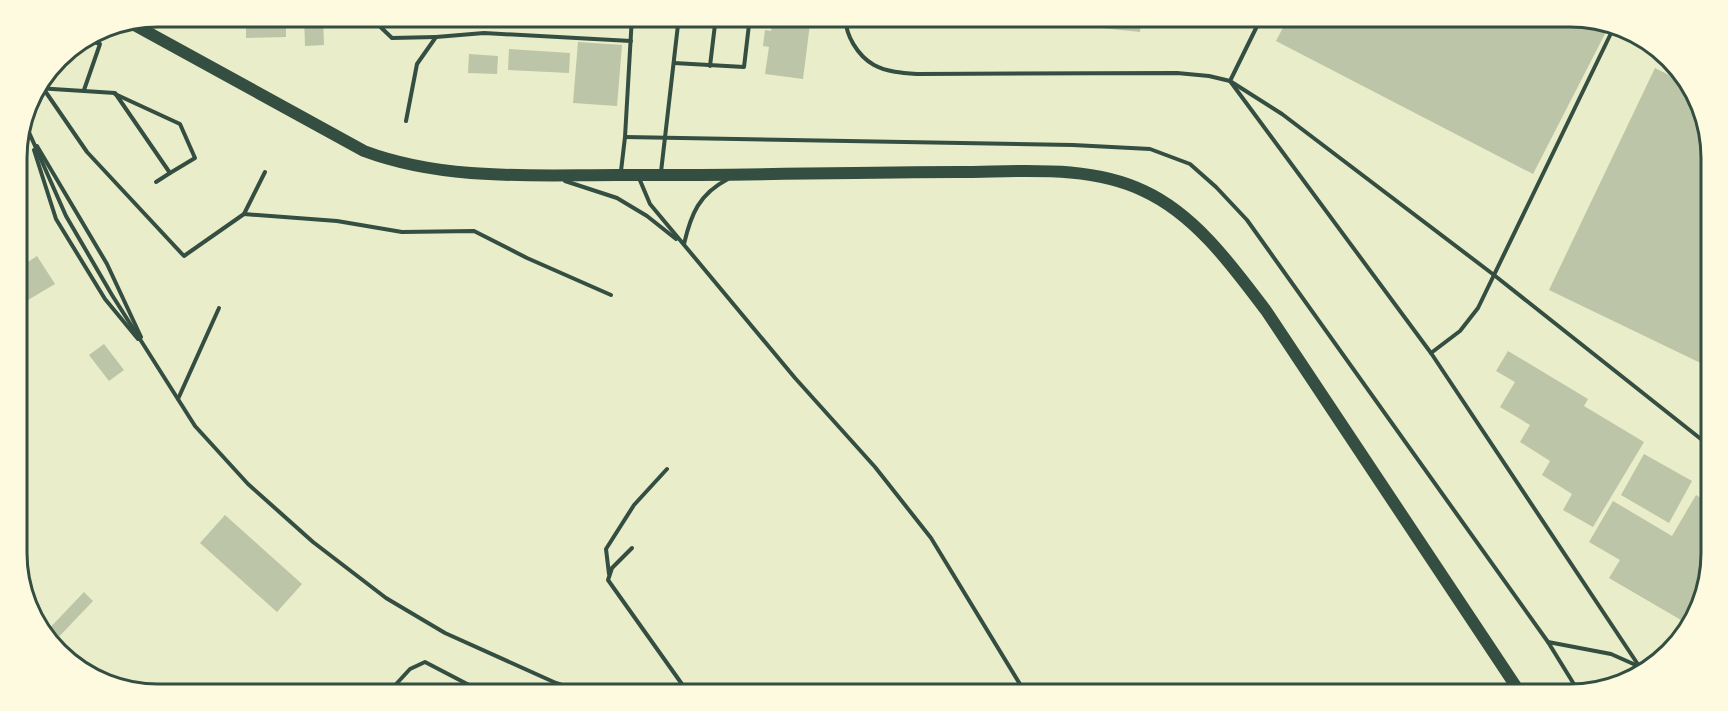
<svg xmlns="http://www.w3.org/2000/svg" width="1728" height="711" viewBox="0 0 1728 711" font-family="'Fira Sans',sans-serif">
<style>
.building{fill:#bcc5a7}
.lines{fill:none;stroke-linecap:round;stroke-linejoin:round}
.service{stroke:#344e41;stroke-width:4}
.primary{stroke:#344e41;stroke-width:12}
.rim{fill:none;stroke:#344e41;stroke-width:3}
</style>
<rect width="100%" height="100%" fill="#e9edc9"/>
<g class="building">
<polygon points="246,16 286,16 286,37 246,38"/>
<polygon points="304,16 323,16 324,45 305,46"/>
<polygon points="602,16 620,16 619,24 601,23"/>
<polygon points="773,16 811,16 803,79 765,74 769,47 763,46 765,30 771,31"/>
<polygon points="1007,16 1142,16 1140,32 1007,18"/>
<polygon points="1289,16 1570,16 1609,26 1533,174 1276,41"/>
<polygon points="578,42 622,45 617,106 573,103"/>
<polygon points="509,49 570,53 569,73 508,70"/>
<polygon points="469,54 498,56 497,74 468,73"/>
<polygon points="1655,68 1687,84 1710,140 1711,368 1549,290"/>
<polygon points="37,256 55,284 23,303 17,294 17,269"/>
<polygon points="104,344 124,370 109,381 89,355"/>
<polygon points="1508,351 1588,399 1584,406 1644,442 1593,527 1563,510 1572,494 1542,475 1550,461 1520,442 1530,425 1500,407 1515,382 1496,371"/>
<polygon points="1711,394 1711,418 1702,413"/>
<polygon points="1644,454 1692,481 1669,523 1621,495"/>
<polygon points="1696,495 1711,504 1711,553 1707,577 1681,620 1609,578 1620,560 1589,542 1613,501 1672,536"/>
<polygon points="225,515 302,584 277,612 200,543"/>
<polygon points="84,592 93,601 52,644 46,639 44,634"/>
<polygon points="236,683 243,690 248,694 225,694"/>
</g>
<g class="lines">
<g class="service">
<polyline points="369,16 392,38 436,37"/>
<path d="M846,16C844,34 858,56 874,65C887,72 902,73 917,74L1177,73L1209,76L1230,81L1431,353L1643,672"/>
<polyline points="1262,16 1230,81 1282,114 1494,275 1711,447"/>
<polyline points="674,63 744,67 750,16"/>
<polyline points="710,66 716,16"/>
<polyline points="37,88 115,93 170,173 156,182"/>
<polyline points="43,88 87,152 184,256 244,214 265,172"/>
<polyline points="84,90 100,44 86,39"/>
<polyline points="115,94 180,124 195,158 170,173"/>
<polyline points="24,121 66,216 112,295 195,426 248,484 313,542 386,598 445,633 556,683 589,694"/>
<polyline points="406,121 417,64 436,37 484,33 631,41"/>
<polyline points="625,137 1073,145 1150,149 1190,164 1216,187 1247,220 1548,642 1580,694"/>
<polyline points="37,146 107,264 141,337"/>
<polyline points="34,150 56,219 105,299 138,339"/>
<polyline points="621,171 625,137 632,16"/>
<polyline points="661,172 679,16"/>
<polyline points="639,178 650,204 795,378 875,467 931,538 1026,694"/>
<polyline points="565,181 617,198 647,216 676,239"/>
<polyline points="244,214 337,221 402,232 474,231 527,258 611,295"/>
<path d="M684,244C691,214 699,194 728,179"/>
<polyline points="1431,353 1460,331 1478,308 1615,25"/>
<polyline points="178,399 219,308"/>
<polyline points="632,548 612,568 608,580 689,694"/>
<polyline points="609,574 606,549 634,505 667,469"/>
<polyline points="1548,642 1611,654 1638,666"/>
<polyline points="1623,679 1638,667"/>
<polyline points="387,694 410,669 425,662 471,686 493,694"/>
</g>
<path class="primary" d="M129,22L364,151C444,181 533,175 617,175C731,176 845,172 959,172C1019,172 1088,164 1144,191C1196,215 1233,267 1267,312L1521,694"/>
</g>
<path d="M0 0H1728V711H0ZM158 27H1570A131 131 0 0 1 1701 158V553A131 131 0 0 1 1570 684H158A131 131 0 0 1 27 553V158A131 131 0 0 1 158 27Z" fill="#fefae0" fill-rule="evenodd"/>
<path class="rim" d="M158 27H1570A131 131 0 0 1 1701 158V553A131 131 0 0 1 1570 684H158A131 131 0 0 1 27 553V158A131 131 0 0 1 158 27Z"/>
</svg>
